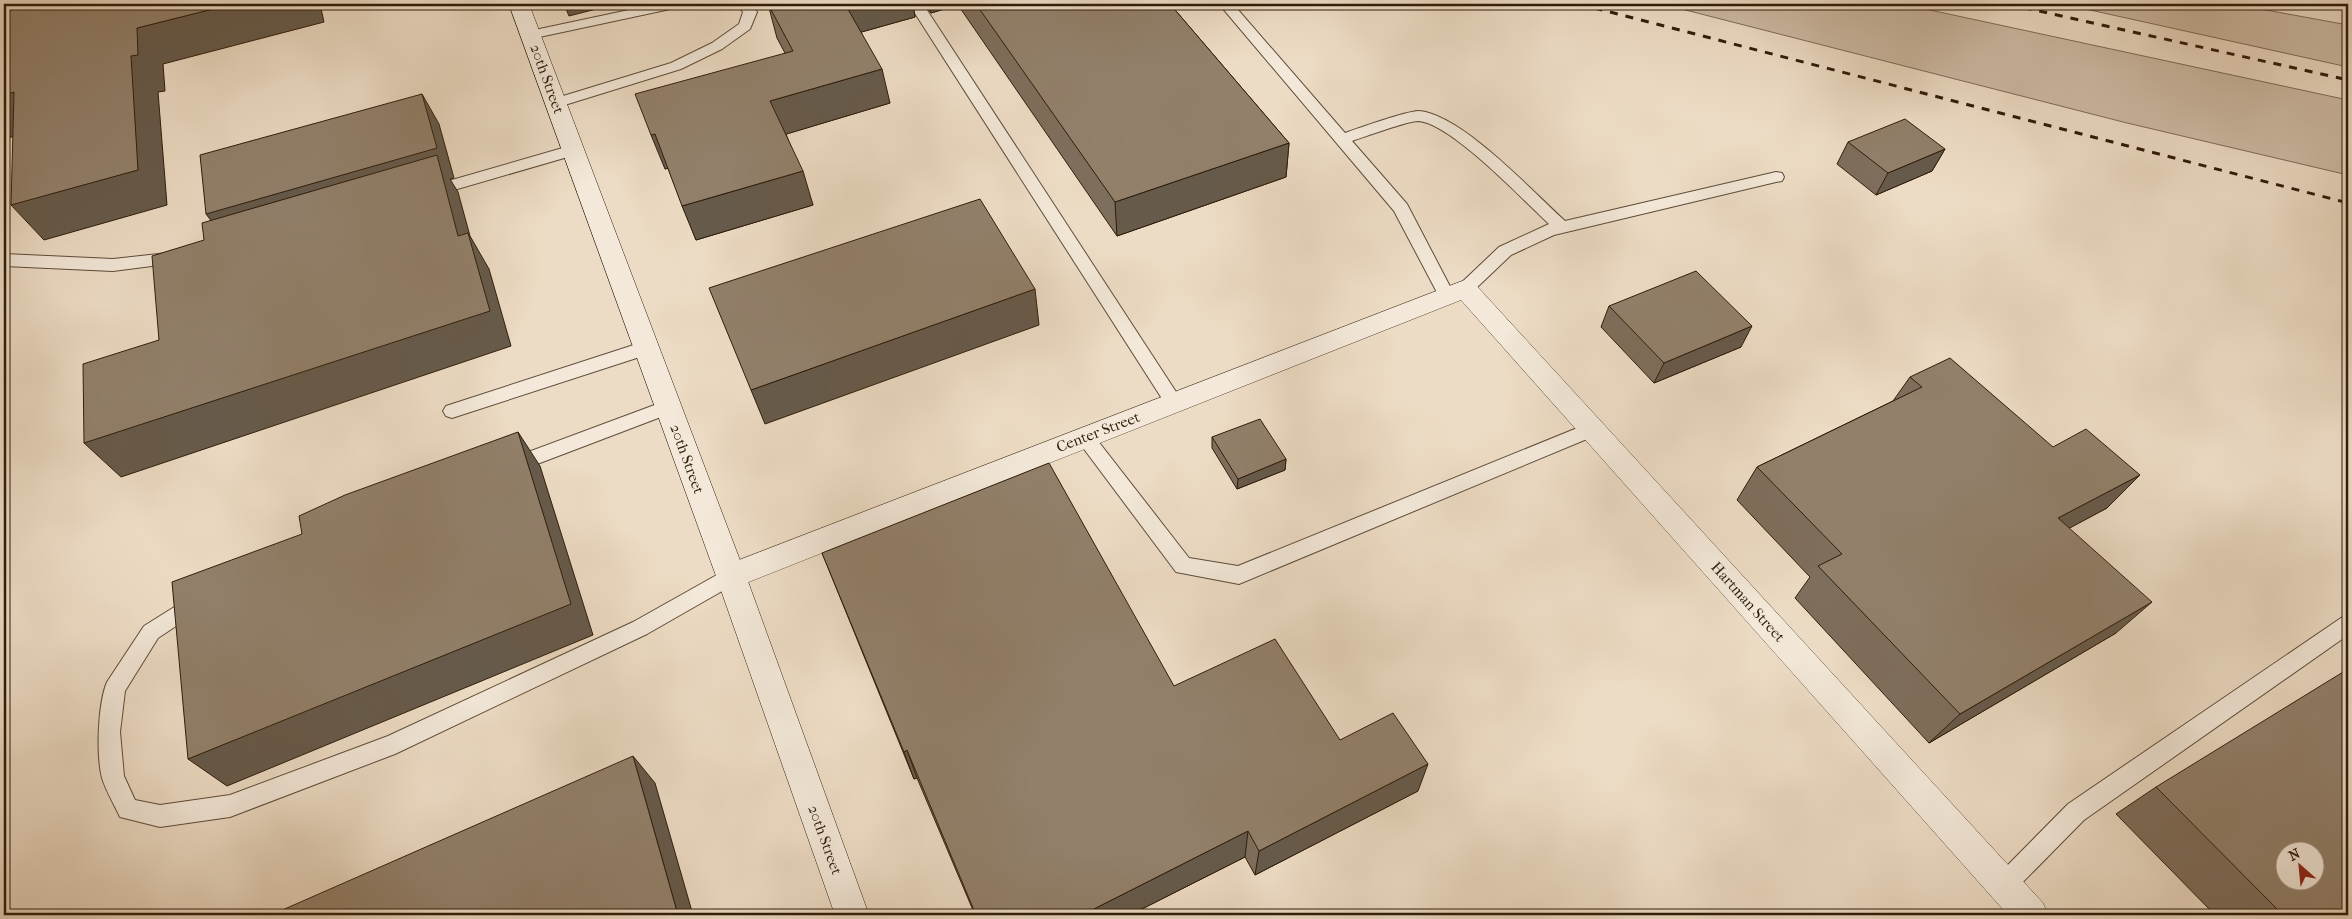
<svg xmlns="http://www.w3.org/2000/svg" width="2352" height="919" viewBox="0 0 2352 919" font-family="'IM FELL French Canon',serif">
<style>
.green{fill:#cdbba5;stroke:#7e6c58}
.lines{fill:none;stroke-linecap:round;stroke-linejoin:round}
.lane-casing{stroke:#5e4c39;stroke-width:2}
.street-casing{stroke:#5e4c39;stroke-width:1}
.secondary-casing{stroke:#2f1c0a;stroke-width:1}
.lane{fill:#f3e8d9;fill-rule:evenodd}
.street{fill:#f3e8d9;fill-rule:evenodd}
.secondary{fill:#f3e8d9;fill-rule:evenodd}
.rail{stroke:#2f1c0a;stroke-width:3;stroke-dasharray:8 8;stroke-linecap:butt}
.wall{fill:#7e6e5c;stroke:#2f1c0a}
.shaded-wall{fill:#665a4b;stroke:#2f1c0a}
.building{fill:#92806b;stroke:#2f1c0a;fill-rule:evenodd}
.labels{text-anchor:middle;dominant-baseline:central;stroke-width:5;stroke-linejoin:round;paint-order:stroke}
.street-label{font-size:15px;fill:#2f1c0a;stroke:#f3e8d9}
</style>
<rect width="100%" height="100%" fill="#eddcc5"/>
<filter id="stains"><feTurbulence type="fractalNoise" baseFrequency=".004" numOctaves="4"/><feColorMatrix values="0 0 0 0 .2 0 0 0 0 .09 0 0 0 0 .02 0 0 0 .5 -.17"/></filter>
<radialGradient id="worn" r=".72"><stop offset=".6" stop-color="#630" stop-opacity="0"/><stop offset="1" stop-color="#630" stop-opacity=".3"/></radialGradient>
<g class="green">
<polygon points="1662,4 1902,4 2348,100 2348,175 2127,123"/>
<polygon points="2063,4 2239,4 2244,6 2348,25 2348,67"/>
</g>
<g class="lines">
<defs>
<g id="lane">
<polygon points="657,4 682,4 675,8 530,39 523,35 530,31"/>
<polygon points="737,4 751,4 757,12 750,29 722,49 681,69 555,108 550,106 548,103 550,100 671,63 712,43 739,24 743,12"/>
<polygon points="909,4 923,4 1180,398 1183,403 1180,408 1174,410 1168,408"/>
<path d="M1219,4H1233L1345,133C1359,128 1407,111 1419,111C1461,114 1533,192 1565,221L1776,172L1782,173L1784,177L1782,181L1776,182L1554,235L1511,255L1471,293L1465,295L1459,293L1457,289L1459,285L1499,247L1549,224C1523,200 1451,123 1418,121C1408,121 1364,137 1352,141L1407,204L1455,296L1453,300L1447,302L1441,300L1394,211Z"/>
<polygon points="573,145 578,146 581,150 578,154 430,197 424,196 422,192 424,188"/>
<polygon points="177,252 183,254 185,258 183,262 113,271 4,266 4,254 113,259"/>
<polygon points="646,341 652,343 655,348 652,353 452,418 446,416 443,411 446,406"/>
<polygon points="668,400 674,402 677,407 674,412 511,474 504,471 502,466 504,461"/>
<polygon points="1592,422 1599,424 1601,429 1599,434 1239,584 1176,572 1075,437 1077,432 1084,430 1091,432 1189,558 1238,566"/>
<path d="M731,567L738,570L741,576L738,582L647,634L395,754L230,817L160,827L120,817C114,804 106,791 102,778C96,755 98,703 107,682L144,626L195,594L202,597L205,603L202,609L158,638L125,691L120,732L124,776L135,800L160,805L230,795L388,736L633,622Z"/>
<polygon points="2348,615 2348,635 2084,820 2012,893 2004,897 1996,893 1992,885 1996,877 2068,804 2341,618"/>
</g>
<polygon id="street" points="1465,280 1474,283 2043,903 2048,915 2008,915 1461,300 741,585 731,589 721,585 716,576 721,567"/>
<polygon id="secondary" points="509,4 529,4 746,576 869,915 835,915 716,576"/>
</defs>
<use href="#lane" class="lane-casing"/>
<use href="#street" class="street-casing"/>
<use href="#secondary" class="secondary-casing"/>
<use href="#lane" class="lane"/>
<use href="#street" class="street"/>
<use href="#secondary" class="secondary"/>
<g class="rail">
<polyline points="1579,4 2348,203"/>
<polyline points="2008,4 2348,80"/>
</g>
</g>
<g class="wall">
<polygon points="768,4 913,4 915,17 861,32 890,103 786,134 813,205 696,240 668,168 665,169 785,53 777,38"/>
<polygon points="924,4 1170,4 1289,143 1286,177 1117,236 958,5 931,13"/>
<polygon points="1848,142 1945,149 1932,171 1876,195 1837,164"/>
<polygon points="1609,306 1741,347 1654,383 1601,327"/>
<polygon points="1910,377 2107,508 2069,528 2116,633 1929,743 1795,598 1810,577 1737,500 1757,467 1893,401"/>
<polygon points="1212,437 1286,459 1285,470 1237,489 1212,448"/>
<polygon points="822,553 1174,686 1340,740 1418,791 1255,875 1245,857 1130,915 975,915 917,778 914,779"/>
<polygon points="2156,787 2348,915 2215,915 2116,814"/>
</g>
<g class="shaded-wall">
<polygon points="233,4 320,4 324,22 163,64 165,91 158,92 167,205 44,240 11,205 131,56 137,28"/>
<polygon points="564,4 616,4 569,16"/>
<polygon points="844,4 913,4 915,17 851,35"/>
<polygon points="929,4 958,4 958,5 931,13"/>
<polygon points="882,69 890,103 780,136 770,101"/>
<polygon points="14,92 45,128 4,139 4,95"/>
<polygon points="422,94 439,124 454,178 450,179 458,192 470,236 489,269 511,346 121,477 84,443 229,244 206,214"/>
<polygon points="655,134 669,168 665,169 651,135"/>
<polygon points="1289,143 1286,177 1117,236 1115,202"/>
<polygon points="1945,149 1932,171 1876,195 1888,173"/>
<polygon points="803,171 813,205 696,240 682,206"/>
<polygon points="1035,289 1039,325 765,424 751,390"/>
<polygon points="1752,326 1741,347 1654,383 1664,363"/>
<polygon points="518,432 540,466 593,635 227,786 188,759"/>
<polygon points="1286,459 1285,470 1237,489 1238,479"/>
<polygon points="2140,475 2107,508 2027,551 2058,518"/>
<polygon points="2152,602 2116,633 1929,743 1960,714"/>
<polygon points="907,750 917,778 914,779 904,752"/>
<polygon points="633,756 655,783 693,915 678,915"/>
<polygon points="1428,764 1418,791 1255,875 1259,851"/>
<polygon points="1248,831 1245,857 1130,915 1082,915"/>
</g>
<g class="building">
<polygon points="4,4 233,4 137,28 138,55 131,56 138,170 11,205 14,92 4,95"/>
<polygon points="768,4 845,4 882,69 770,101 803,171 682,206 655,134 651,135 635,94 793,51"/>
<polygon points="976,4 1170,4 1289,143 1115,202"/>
<polygon points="422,94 437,148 206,214 200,155"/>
<polygon points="1905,119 1945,149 1888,173 1848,142"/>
<polygon points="437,155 458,236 468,233 490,311 84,443 83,364 159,340 152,256 204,240 202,223"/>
<polygon points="980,199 1035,289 751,390 709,288"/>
<polygon points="1696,271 1752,326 1664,363 1609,306"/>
<polygon points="1950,358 2053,447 2086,429 2140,475 2058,518 2152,602 1960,714 1818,566 1842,554 1757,467 1922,387 1910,377"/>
<polygon points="1260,419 1286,459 1238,479 1212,437"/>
<polygon points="518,432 571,604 188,759 172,582 302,534 299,516 345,495"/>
<polygon points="1049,463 1174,686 1275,639 1340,740 1393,713 1428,764 1259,851 1248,831 1082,915 976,915 907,750 904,752 822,553"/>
<path d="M2348,669V915H2283L2156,787ZM2284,852H2314V882H2284Z"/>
<polygon points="633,756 678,915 271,915"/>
</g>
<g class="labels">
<g class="street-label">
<text transform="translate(547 79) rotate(70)">20th Street</text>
<text transform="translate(1098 432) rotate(-21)">Center Street</text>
<text transform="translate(687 459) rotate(70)">20th Street</text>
<text transform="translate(1748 602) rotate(48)">Hartman Street</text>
<text transform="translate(825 840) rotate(70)">20th Street</text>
</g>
</g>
<rect width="2352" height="919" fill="none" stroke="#eddcc5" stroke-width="20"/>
<rect x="5" y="5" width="2342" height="909" fill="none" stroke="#2f1c0a" stroke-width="2.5"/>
<rect x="10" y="10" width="2332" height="899" fill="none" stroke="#2f1c0a"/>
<g transform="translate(2300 866) rotate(333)"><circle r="24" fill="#f3e8d9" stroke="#a59686"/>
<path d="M0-4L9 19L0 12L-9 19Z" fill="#8f2418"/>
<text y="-8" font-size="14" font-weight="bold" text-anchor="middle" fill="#2f1c0a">N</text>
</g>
<rect width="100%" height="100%" filter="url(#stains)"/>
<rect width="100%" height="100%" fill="url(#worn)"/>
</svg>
